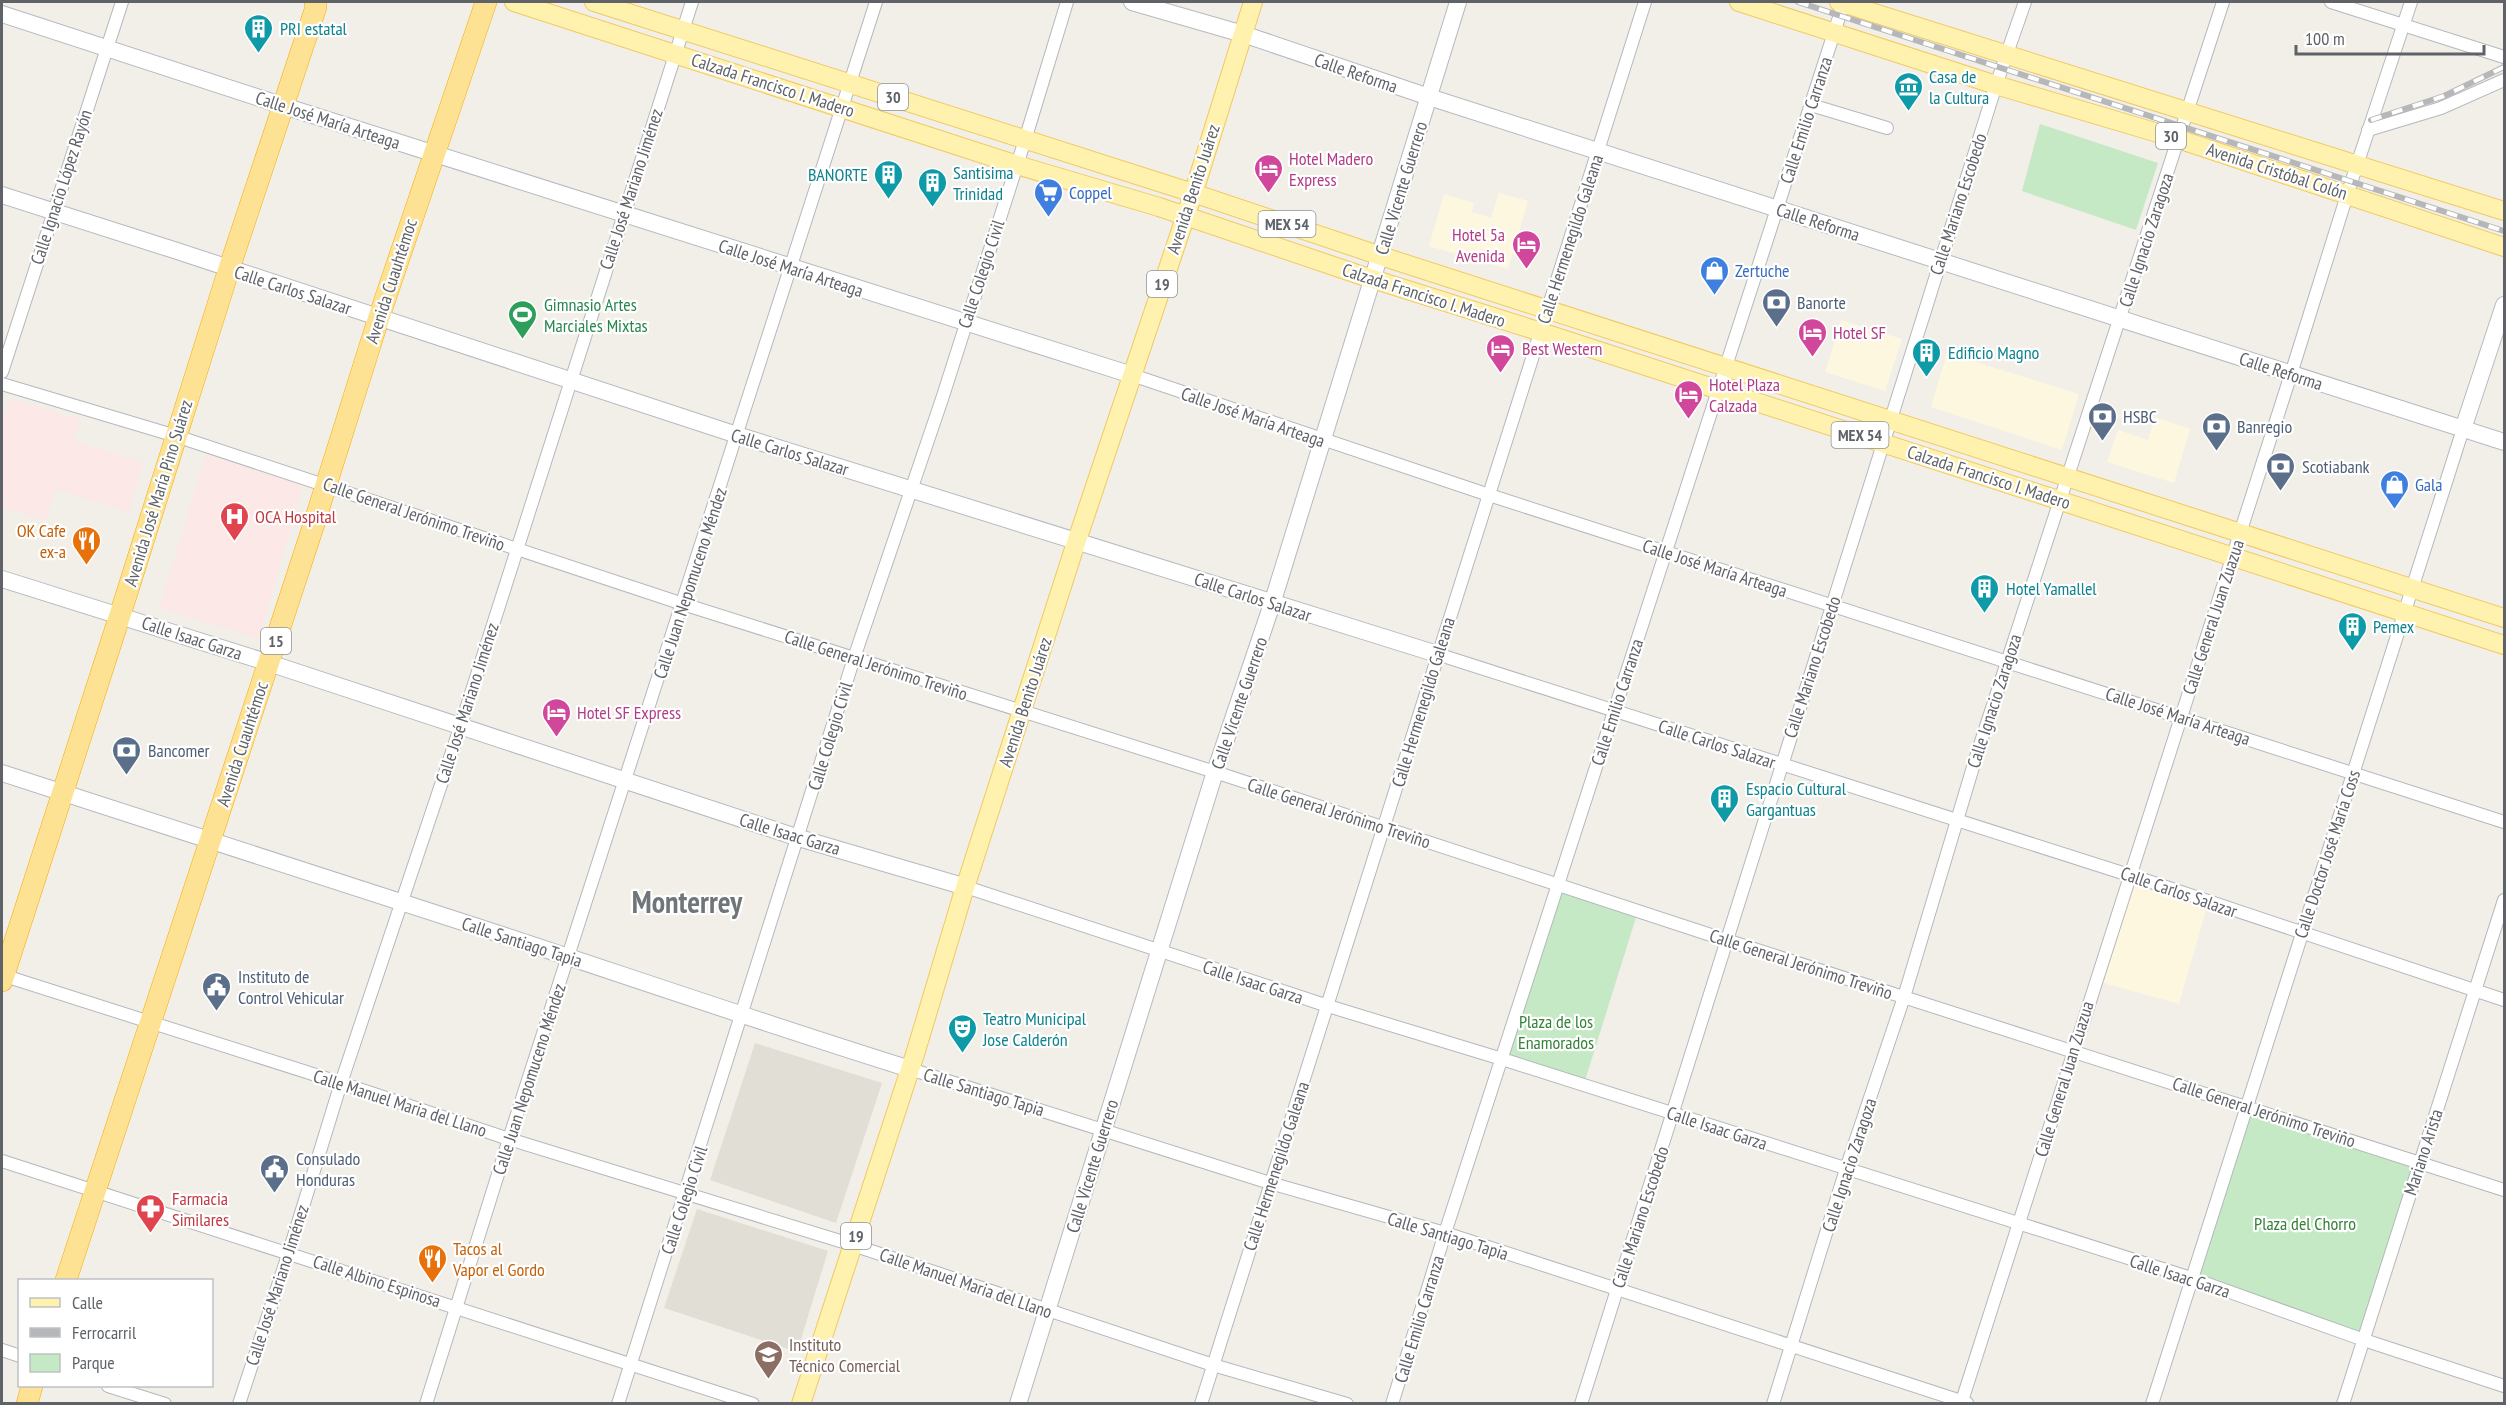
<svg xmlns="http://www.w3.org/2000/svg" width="2506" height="1405" viewBox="0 0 2506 1405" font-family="'PT Sans Narrow',sans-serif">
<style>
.commercial{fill:#fef7e0}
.education{fill:#e1ded6}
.medical{fill:#fce8e6}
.green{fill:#c5e8c5}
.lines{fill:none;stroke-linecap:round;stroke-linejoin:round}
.street-casing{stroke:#b5b8bc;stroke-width:14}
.secondary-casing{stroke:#b6babf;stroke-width:18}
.primary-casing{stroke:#f2c960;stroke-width:20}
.highway-casing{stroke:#f9ab00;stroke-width:22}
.street{stroke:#fff;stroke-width:12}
.secondary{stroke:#fff;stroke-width:16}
.primary{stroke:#fff2af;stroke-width:18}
.highway{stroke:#fde293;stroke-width:21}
.rail-casing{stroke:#b6b7b8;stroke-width:6}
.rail{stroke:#fff;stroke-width:4;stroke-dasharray:11;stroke-linecap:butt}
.labels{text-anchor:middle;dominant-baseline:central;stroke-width:4.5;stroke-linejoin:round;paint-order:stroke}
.shield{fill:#fff;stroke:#8f9295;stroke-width:1.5}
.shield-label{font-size:16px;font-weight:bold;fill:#5f6368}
.culture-label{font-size:18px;fill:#0d838f;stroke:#fff;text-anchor:start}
.street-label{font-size:18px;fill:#5f6368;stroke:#fff}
.hotel-label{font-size:18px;fill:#b23c85;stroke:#fff;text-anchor:start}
.shop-label{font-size:18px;fill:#366cbe;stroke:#fff;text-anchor:start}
.service-label{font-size:18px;fill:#4e5e75;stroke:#fff;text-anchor:start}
.leisure-label{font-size:18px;fill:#27864d;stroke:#fff;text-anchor:start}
.health-label{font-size:18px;fill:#be3a42;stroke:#fff;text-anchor:start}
.food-label{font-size:18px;fill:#c56008;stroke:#fff;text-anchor:end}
.park-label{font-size:18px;fill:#348238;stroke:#fff}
.education-label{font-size:18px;fill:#785e54;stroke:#fff;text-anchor:start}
.town-label{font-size:30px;font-weight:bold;fill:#70757a;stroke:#fff}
</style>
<rect width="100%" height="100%" fill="#f1efe8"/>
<g class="commercial">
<polygon points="1499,193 1528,201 1508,269 1429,246 1444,194 1474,203 1472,212 1491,218"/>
<polygon points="1841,320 1902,339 1885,391 1825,372"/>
<polygon points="1947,353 2079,394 2062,450 1931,407"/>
<polygon points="2155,417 2190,429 2174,483 2107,462 2118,430 2148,440"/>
<polygon points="2129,884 2207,907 2179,1004 2100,982"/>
</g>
<g class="education">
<polygon points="755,1043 882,1083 836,1223 710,1180"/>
<polygon points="697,1209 828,1251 797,1352 664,1308"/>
</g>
<g class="medical">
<polygon points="9,398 80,419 74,441 143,462 129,512 55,489 46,521 2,507 2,423"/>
<polygon points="206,455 303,485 259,639 159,608"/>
</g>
<g class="green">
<polygon points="2040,124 2158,163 2136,230 2022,191"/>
<polygon points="1558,884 1638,911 1583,1087 1502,1059"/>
<polygon points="2248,1106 2420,1161 2364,1340 2191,1278"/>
</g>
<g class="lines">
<defs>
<g id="street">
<polyline points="2331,2 2504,57"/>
<polyline points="1811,105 1887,128"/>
<polyline points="2368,130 2441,108 2504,80"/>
<polyline points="2,372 122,2"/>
<polyline points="1132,375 1489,495 2504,822"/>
<polyline points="2,384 176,436 683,604 1215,772 1726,940 2504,1190"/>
<polyline points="1437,654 2154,883 2504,1000"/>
<polyline points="966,887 1328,1006 1502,1059 2191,1278 2364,1340 2504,1386"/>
<polyline points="2,975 341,1083 509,1139 853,1245 1213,1365 1347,1404"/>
<polyline points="910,1069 1270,1183 1445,1233 1967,1403"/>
<polyline points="2,1161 753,1404"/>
<polyline points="2,1350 20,1356"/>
<polyline points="108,1386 165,1404"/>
<polyline points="239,1404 289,1252 341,1083 460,728 692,2"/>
<polyline points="426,1404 509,1139 876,2"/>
<polyline points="618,1404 854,658 942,399 1025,140 1067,2"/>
<polyline points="1201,1404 1645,2"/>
<polyline points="1392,1404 1445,1233 1844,2"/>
<polyline points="1581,1404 1996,85 2025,2"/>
<polyline points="1773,1404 1846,1169 1904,997 1976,757 2223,2"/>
<polyline points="1961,1404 2291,374 2347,195 2411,2"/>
<polyline points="2152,1404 2463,429"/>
<polyline points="2343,1404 2504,900"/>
</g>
<g id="secondary">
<polyline points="1132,2 1243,34 1429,97 2504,442"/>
<polyline points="2,14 284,106 1132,375"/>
<polyline points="2,195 171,249 737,435 1437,654"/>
<polyline points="2463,429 2504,305"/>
<polyline points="2,579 269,663 799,838 966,887"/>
<path d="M2,773C161,826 321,876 481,928C624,975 766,1024 910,1069"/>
<polyline points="1018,1404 1215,772 1272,604 1458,2"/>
</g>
<g id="primary">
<polyline points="514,2 1017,165 1159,207 1360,275 1541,332 2504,645"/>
<polyline points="594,2 1193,193 1381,256 2504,618"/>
<polyline points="1739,2 1996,85 2178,139 2504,247"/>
<polyline points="1839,2 2504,211"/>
<polyline points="801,1404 916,1051 962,897 1073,552 1196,185 1253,2"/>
</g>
<g id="highway">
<polyline points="2,981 120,615 229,269 316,7 315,2"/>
<polyline points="66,1280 312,530 379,317 486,2"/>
<polyline points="27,1404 32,1386"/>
</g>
</defs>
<use href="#street" class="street-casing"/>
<use href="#secondary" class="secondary-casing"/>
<use href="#primary" class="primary-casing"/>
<use href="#highway" class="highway-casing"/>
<use href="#street" class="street"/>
<use href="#secondary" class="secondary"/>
<use href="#primary" class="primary"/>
<use href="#highway" class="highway"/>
<defs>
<g id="rail">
<polyline points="1798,2 2504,231"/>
<polyline points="2371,120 2444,96 2504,67"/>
</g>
</defs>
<use href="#rail" class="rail-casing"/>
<use href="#rail" class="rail"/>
</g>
<defs>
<symbol id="building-pin" viewBox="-11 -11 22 30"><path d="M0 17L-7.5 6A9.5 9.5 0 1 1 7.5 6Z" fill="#0f9aa8" stroke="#fff"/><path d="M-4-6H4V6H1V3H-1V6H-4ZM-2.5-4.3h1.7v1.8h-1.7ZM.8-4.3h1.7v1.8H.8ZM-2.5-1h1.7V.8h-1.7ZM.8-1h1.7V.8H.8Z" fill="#fff"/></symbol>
<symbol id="museum-pin" viewBox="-11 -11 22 30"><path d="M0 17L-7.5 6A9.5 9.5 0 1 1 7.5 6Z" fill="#0f9aa8" stroke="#fff"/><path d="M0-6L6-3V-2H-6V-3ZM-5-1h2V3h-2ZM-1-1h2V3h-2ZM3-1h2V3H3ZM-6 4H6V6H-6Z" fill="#fff"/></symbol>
<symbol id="hotel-pin" viewBox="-11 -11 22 30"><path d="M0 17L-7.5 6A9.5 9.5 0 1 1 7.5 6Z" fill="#d1479c" stroke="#fff"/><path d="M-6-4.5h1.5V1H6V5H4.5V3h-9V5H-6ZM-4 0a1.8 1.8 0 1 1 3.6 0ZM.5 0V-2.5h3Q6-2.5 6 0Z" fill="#fff"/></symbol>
<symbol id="supermarket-pin" viewBox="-11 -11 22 30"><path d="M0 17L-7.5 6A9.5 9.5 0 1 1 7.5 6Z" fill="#3f7fe0" stroke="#fff"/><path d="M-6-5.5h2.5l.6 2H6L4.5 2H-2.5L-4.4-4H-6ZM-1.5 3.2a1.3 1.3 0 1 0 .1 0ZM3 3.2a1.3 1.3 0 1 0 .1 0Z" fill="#fff"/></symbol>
<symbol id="shop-pin" viewBox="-11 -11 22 30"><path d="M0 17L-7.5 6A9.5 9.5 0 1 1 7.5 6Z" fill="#3f7fe0" stroke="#fff"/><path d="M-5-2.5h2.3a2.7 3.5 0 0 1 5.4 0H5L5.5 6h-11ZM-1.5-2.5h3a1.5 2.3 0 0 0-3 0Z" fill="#fff"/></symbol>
<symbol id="bank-pin" viewBox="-11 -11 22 30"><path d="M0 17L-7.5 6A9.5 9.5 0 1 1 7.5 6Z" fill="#5c6f8a" stroke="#fff"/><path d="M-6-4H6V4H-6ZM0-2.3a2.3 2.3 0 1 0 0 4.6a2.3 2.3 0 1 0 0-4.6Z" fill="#fff"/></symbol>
<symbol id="stadium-pin" viewBox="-11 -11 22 30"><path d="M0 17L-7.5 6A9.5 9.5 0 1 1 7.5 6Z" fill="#2e9e5b" stroke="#fff"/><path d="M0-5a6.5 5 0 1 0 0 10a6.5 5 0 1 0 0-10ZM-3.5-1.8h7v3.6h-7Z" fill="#fff"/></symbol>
<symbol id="hospital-pin" viewBox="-11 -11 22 30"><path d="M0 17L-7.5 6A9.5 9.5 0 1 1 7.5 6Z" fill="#e0444e" stroke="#fff"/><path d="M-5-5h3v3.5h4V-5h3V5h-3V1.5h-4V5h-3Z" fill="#fff"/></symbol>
<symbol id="restaurant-pin" viewBox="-11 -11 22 30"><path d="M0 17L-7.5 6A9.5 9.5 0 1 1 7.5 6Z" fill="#e8710a" stroke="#fff"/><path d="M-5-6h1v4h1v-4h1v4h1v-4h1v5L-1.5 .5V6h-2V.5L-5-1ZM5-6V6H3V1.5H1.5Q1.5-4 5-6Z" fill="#fff"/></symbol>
<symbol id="civic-pin" viewBox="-11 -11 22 30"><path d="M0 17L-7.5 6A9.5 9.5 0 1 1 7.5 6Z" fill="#5c6f8a" stroke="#fff"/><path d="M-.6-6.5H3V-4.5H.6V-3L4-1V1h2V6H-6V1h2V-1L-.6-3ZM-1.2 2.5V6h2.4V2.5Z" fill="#fff"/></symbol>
<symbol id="theatre-pin" viewBox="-11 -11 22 30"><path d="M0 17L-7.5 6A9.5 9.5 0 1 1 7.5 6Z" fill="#0f9aa8" stroke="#fff"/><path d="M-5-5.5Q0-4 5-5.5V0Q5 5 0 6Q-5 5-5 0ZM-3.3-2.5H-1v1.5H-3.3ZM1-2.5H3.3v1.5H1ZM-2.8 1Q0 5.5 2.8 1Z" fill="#fff"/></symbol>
<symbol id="pharmacy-pin" viewBox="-11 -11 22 30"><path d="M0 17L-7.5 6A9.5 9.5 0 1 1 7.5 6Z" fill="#e0444e" stroke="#fff"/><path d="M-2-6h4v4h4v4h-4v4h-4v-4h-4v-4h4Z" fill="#fff"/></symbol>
<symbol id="university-pin" viewBox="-11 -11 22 30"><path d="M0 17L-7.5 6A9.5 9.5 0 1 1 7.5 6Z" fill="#8d6e63" stroke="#fff"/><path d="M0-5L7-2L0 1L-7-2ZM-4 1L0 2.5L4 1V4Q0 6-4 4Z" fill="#fff"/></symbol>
</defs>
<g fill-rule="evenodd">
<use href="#building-pin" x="242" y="12" width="33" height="45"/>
<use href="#museum-pin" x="1892" y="70" width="33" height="45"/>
<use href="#hotel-pin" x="1252" y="152" width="33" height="45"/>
<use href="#building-pin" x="872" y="158" width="33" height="45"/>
<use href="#building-pin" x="916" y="166" width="33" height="45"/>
<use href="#supermarket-pin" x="1032" y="176" width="33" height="45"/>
<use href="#hotel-pin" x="1510" y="228" width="33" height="45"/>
<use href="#shop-pin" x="1698" y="254" width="33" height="45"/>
<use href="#bank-pin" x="1760" y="286" width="33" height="45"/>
<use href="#stadium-pin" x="506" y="298" width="33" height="45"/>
<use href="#hotel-pin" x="1796" y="316" width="33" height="45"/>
<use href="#hotel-pin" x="1484" y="332" width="33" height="45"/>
<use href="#building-pin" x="1910" y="336" width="33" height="45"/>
<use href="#hotel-pin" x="1672" y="378" width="33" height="45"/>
<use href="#bank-pin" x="2086" y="400" width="33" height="45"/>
<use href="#bank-pin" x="2200" y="410" width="33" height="45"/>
<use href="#bank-pin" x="2264" y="450" width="33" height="45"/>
<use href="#shop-pin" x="2378" y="468" width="33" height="45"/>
<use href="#hospital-pin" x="218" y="500" width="33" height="45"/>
<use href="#restaurant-pin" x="70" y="524" width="33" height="45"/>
<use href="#building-pin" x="1968" y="572" width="33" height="45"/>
<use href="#building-pin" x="2336" y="610" width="33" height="45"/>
<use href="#hotel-pin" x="540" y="696" width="33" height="45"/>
<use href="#bank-pin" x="110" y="734" width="33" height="45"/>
<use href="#building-pin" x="1708" y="782" width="33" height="45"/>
<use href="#civic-pin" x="200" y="970" width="33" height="45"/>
<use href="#theatre-pin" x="946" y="1012" width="33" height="45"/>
<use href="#civic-pin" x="258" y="1152" width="33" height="45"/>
<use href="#pharmacy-pin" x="134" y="1192" width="33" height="45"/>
<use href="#restaurant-pin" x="416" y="1242" width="33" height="45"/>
<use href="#university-pin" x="752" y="1338" width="33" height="45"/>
</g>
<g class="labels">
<g class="shield">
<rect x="878" y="84" width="30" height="26" rx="4.5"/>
<rect x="2156" y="123" width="30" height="26" rx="4.5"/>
<rect x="1258.5" y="211" width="57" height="26" rx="4.5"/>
<rect x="1147" y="271" width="30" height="26" rx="4.5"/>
<rect x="1831.5" y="422" width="57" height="26" rx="4.5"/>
<rect x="261" y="628" width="30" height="26" rx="4.5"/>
<rect x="841" y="1223" width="30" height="26" rx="4.5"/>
</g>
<g class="shield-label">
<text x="893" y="97">30</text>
<text x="2171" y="136">30</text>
<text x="1287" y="224">MEX 54</text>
<text x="1162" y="284">19</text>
<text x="1860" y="435">MEX 54</text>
<text x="276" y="641">15</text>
<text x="856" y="1236">19</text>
</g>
<g class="culture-label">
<text x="280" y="28">PRI estatal</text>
<text x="1929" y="76">Casa de<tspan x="1929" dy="21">la Cultura</tspan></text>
<text x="953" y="172">Santisima<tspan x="953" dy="21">Trinidad</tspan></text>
<text x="868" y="174" text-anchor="end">BANORTE</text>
<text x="1948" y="352">Edificio Magno</text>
<text x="2006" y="588">Hotel Yamallel</text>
<text x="2373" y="626">Pemex</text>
<text x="1746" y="788">Espacio Cultural<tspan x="1746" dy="21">Gargantuas</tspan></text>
<text x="983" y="1018">Teatro Municipal<tspan x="983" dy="21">Jose Calderón</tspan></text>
</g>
<g class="street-label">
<text transform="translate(1356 73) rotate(19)">Calle Reforma</text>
<text transform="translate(773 85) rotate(18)">Calzada Francisco I. Madero</text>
<text transform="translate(328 120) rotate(18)">Calle José María Arteaga</text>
<text transform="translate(1806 120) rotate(-72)">Calle Emilio Carranza</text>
<text transform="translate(2277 171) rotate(18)">Avenida Cristóbal Colón</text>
<text transform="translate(61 187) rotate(-72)">Calle Ignacio López Rayón</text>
<text transform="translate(1401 188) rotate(-73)">Calle Vicente Guerrero</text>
<text transform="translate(631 189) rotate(-72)">Calle José Mariano Jiménez</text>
<text transform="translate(1193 189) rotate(-72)">Avenida Benito Juárez</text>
<text transform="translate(1958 204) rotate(-72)">Calle Mariano Escobedo</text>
<text transform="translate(1818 222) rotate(18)">Calle Reforma</text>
<text transform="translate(1570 239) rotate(-72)">Calle Hermenegildo Galeana</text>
<text transform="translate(2146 240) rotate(-72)">Calle Ignacio Zaragoza</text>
<text transform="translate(791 268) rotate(18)">Calle José María Arteaga</text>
<text transform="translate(981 274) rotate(-72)">Calle Colegio Civil</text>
<text transform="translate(391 281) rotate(-72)">Avenida Cuauhtémoc</text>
<text transform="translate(293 290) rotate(18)">Calle Carlos Salazar</text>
<text transform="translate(1424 295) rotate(18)">Calzada Francisco I. Madero</text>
<text transform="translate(2281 371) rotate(18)">Calle Reforma</text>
<text transform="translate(1253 417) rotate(19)">Calle José María Arteaga</text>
<text transform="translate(790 452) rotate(17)">Calle Carlos Salazar</text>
<text transform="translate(1989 477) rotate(18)">Calzada Francisco I. Madero</text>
<text transform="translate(158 493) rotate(-73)">Avenida José María Pino Suárez</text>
<text transform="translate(414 514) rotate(19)">Calle General Jerónimo Treviño</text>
<text transform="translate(1715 568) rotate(18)">Calle José María Arteaga</text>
<text transform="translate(690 583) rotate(-72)">Calle Juan Nepomuceno Méndez</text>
<text transform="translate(1253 597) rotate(18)">Calle Carlos Salazar</text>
<text transform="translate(2213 617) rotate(-72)">Calle General Juan Zuazua</text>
<text transform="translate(192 638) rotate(18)">Calle Isaac Garza</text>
<text transform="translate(876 665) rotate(18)">Calle General Jerónimo Treviño</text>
<text transform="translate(1812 667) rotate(-72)">Calle Mariano Escobedo</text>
<text transform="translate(1994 701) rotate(-72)">Calle Ignacio Zaragoza</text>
<text transform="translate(1025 702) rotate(-72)">Avenida Benito Juárez</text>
<text transform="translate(1423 702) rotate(-73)">Calle Hermenegildo Galeana</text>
<text transform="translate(1617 702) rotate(-72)">Calle Emilio Carranza</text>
<text transform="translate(467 703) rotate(-72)">Calle José Mariano Jiménez</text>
<text transform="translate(1239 703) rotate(-71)">Calle Vicente Guerrero</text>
<text transform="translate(2178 716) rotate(18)">Calle José María Arteaga</text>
<text transform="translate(830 736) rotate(-73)">Calle Colegio Civil</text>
<text transform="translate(242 744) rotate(-72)">Avenida Cuauhtémoc</text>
<text transform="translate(1717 744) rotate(18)">Calle Carlos Salazar</text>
<text transform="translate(1339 813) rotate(18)">Calle General Jerónimo Treviño</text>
<text transform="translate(790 834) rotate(17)">Calle Isaac Garza</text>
<text transform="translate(2327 854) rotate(-72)">Calle Doctor José María Coss</text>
<text transform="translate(2179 892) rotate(19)">Calle Carlos Salazar</text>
<text transform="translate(522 942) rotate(18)">Calle Santiago Tapia</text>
<text transform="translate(1801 964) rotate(18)">Calle General Jerónimo Treviño</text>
<text transform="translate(1253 982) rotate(18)">Calle Isaac Garza</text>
<text transform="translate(529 1079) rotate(-72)">Calle Juan Nepomuceno Méndez</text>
<text transform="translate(2064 1079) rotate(-73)">Calle General Juan Zuazua</text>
<text transform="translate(984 1092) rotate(17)">Calle Santiago Tapia</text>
<text transform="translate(400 1103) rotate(18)">Calle Manuel Maria del Llano</text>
<text transform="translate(2264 1112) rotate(18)">Calle General Jerónimo Treviño</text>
<text transform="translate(1717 1128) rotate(18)">Calle Isaac Garza</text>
<text transform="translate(2423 1152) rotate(-72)">Mariano Arista</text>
<text transform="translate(1849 1165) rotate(-72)">Calle Ignacio Zaragoza</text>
<text transform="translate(1092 1166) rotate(-73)">Calle Vicente Guerrero</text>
<text transform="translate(1276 1166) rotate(-72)">Calle Hermenegildo Galeana</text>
<text transform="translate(684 1200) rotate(-72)">Calle Colegio Civil</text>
<text transform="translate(1640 1217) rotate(-72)">Calle Mariano Escobedo</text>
<text transform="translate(1448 1236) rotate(17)">Calle Santiago Tapia</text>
<text transform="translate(2180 1276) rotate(18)">Calle Isaac Garza</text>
<text transform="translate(377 1281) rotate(18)">Calle Albino Espinosa</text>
<text transform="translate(966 1283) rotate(19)">Calle Manuel Maria del Llano</text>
<text transform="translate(277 1285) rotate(-72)">Calle José Mariano Jiménez</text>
<text transform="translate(1419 1319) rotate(-73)">Calle Emilio Carranza</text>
</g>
<g class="hotel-label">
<text x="1289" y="158">Hotel Madero<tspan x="1289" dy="21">Express</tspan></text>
<text x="1505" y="234" text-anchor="end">Hotel 5a<tspan x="1505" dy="21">Avenida</tspan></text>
<text x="1833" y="332">Hotel SF</text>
<text x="1522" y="348">Best Western</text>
<text x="1709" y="384">Hotel Plaza<tspan x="1709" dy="21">Calzada</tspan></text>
<text x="577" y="712">Hotel SF Express</text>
</g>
<g class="shop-label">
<text x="1069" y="192">Coppel</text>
<text x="1735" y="270">Zertuche</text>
<text x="2415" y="484">Gala</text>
</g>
<g class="service-label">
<text x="1797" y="302">Banorte</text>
<text x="2123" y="416">HSBC</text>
<text x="2237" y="426">Banregio</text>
<text x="2302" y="466">Scotiabank</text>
<text x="148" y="750">Bancomer</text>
<text x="238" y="976">Instituto de<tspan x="238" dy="21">Control Vehicular</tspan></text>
<text x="296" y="1158">Consulado<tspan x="296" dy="21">Honduras</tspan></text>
</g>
<g class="leisure-label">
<text x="544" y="304">Gimnasio Artes<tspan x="544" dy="21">Marciales Mixtas</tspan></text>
</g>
<g class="health-label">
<text x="255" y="516">OCA Hospital</text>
<text x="172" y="1198">Farmacia<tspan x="172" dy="21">Similares</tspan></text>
</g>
<g class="food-label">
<text x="66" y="530">OK Cafe<tspan x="66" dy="21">ex-a</tspan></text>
<text x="453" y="1248" text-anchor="start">Tacos al<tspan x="453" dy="21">Vapor el Gordo</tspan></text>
</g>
<g class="park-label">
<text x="1556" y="1021">Plaza de los<tspan x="1556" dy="21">Enamorados</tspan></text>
<text x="2305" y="1223">Plaza del Chorro</text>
</g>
<g class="education-label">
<text x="789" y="1344">Instituto<tspan x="789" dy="21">Técnico Comercial</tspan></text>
</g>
<g class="town-label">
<text x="687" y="901">Monterrey</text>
</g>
</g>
<rect width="2506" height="1405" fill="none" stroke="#5f6368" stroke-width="6"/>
<rect x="18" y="1279" width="195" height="108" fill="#ffffff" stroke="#bfc1c3" stroke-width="1.5"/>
<rect x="30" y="1298" width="30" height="9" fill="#fff2af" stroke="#bfc1c3" stroke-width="1.5"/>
<text x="72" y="1309" font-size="18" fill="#5f6368">Calle</text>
<rect x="30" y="1328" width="30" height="9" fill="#b6b7b8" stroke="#bfc1c3" stroke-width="1.5"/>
<text x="72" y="1339" font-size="18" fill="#5f6368">Ferrocarril</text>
<rect x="30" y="1354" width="30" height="18" fill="#c5e8c5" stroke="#bfc1c3" stroke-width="1.5"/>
<text x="72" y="1369" font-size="18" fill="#5f6368">Parque</text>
<path d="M2296 45v9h188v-9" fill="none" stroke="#5f6368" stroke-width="3"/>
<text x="2305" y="45" font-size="18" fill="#5f6368" stroke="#ffffff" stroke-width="4.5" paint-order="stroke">100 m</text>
</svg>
